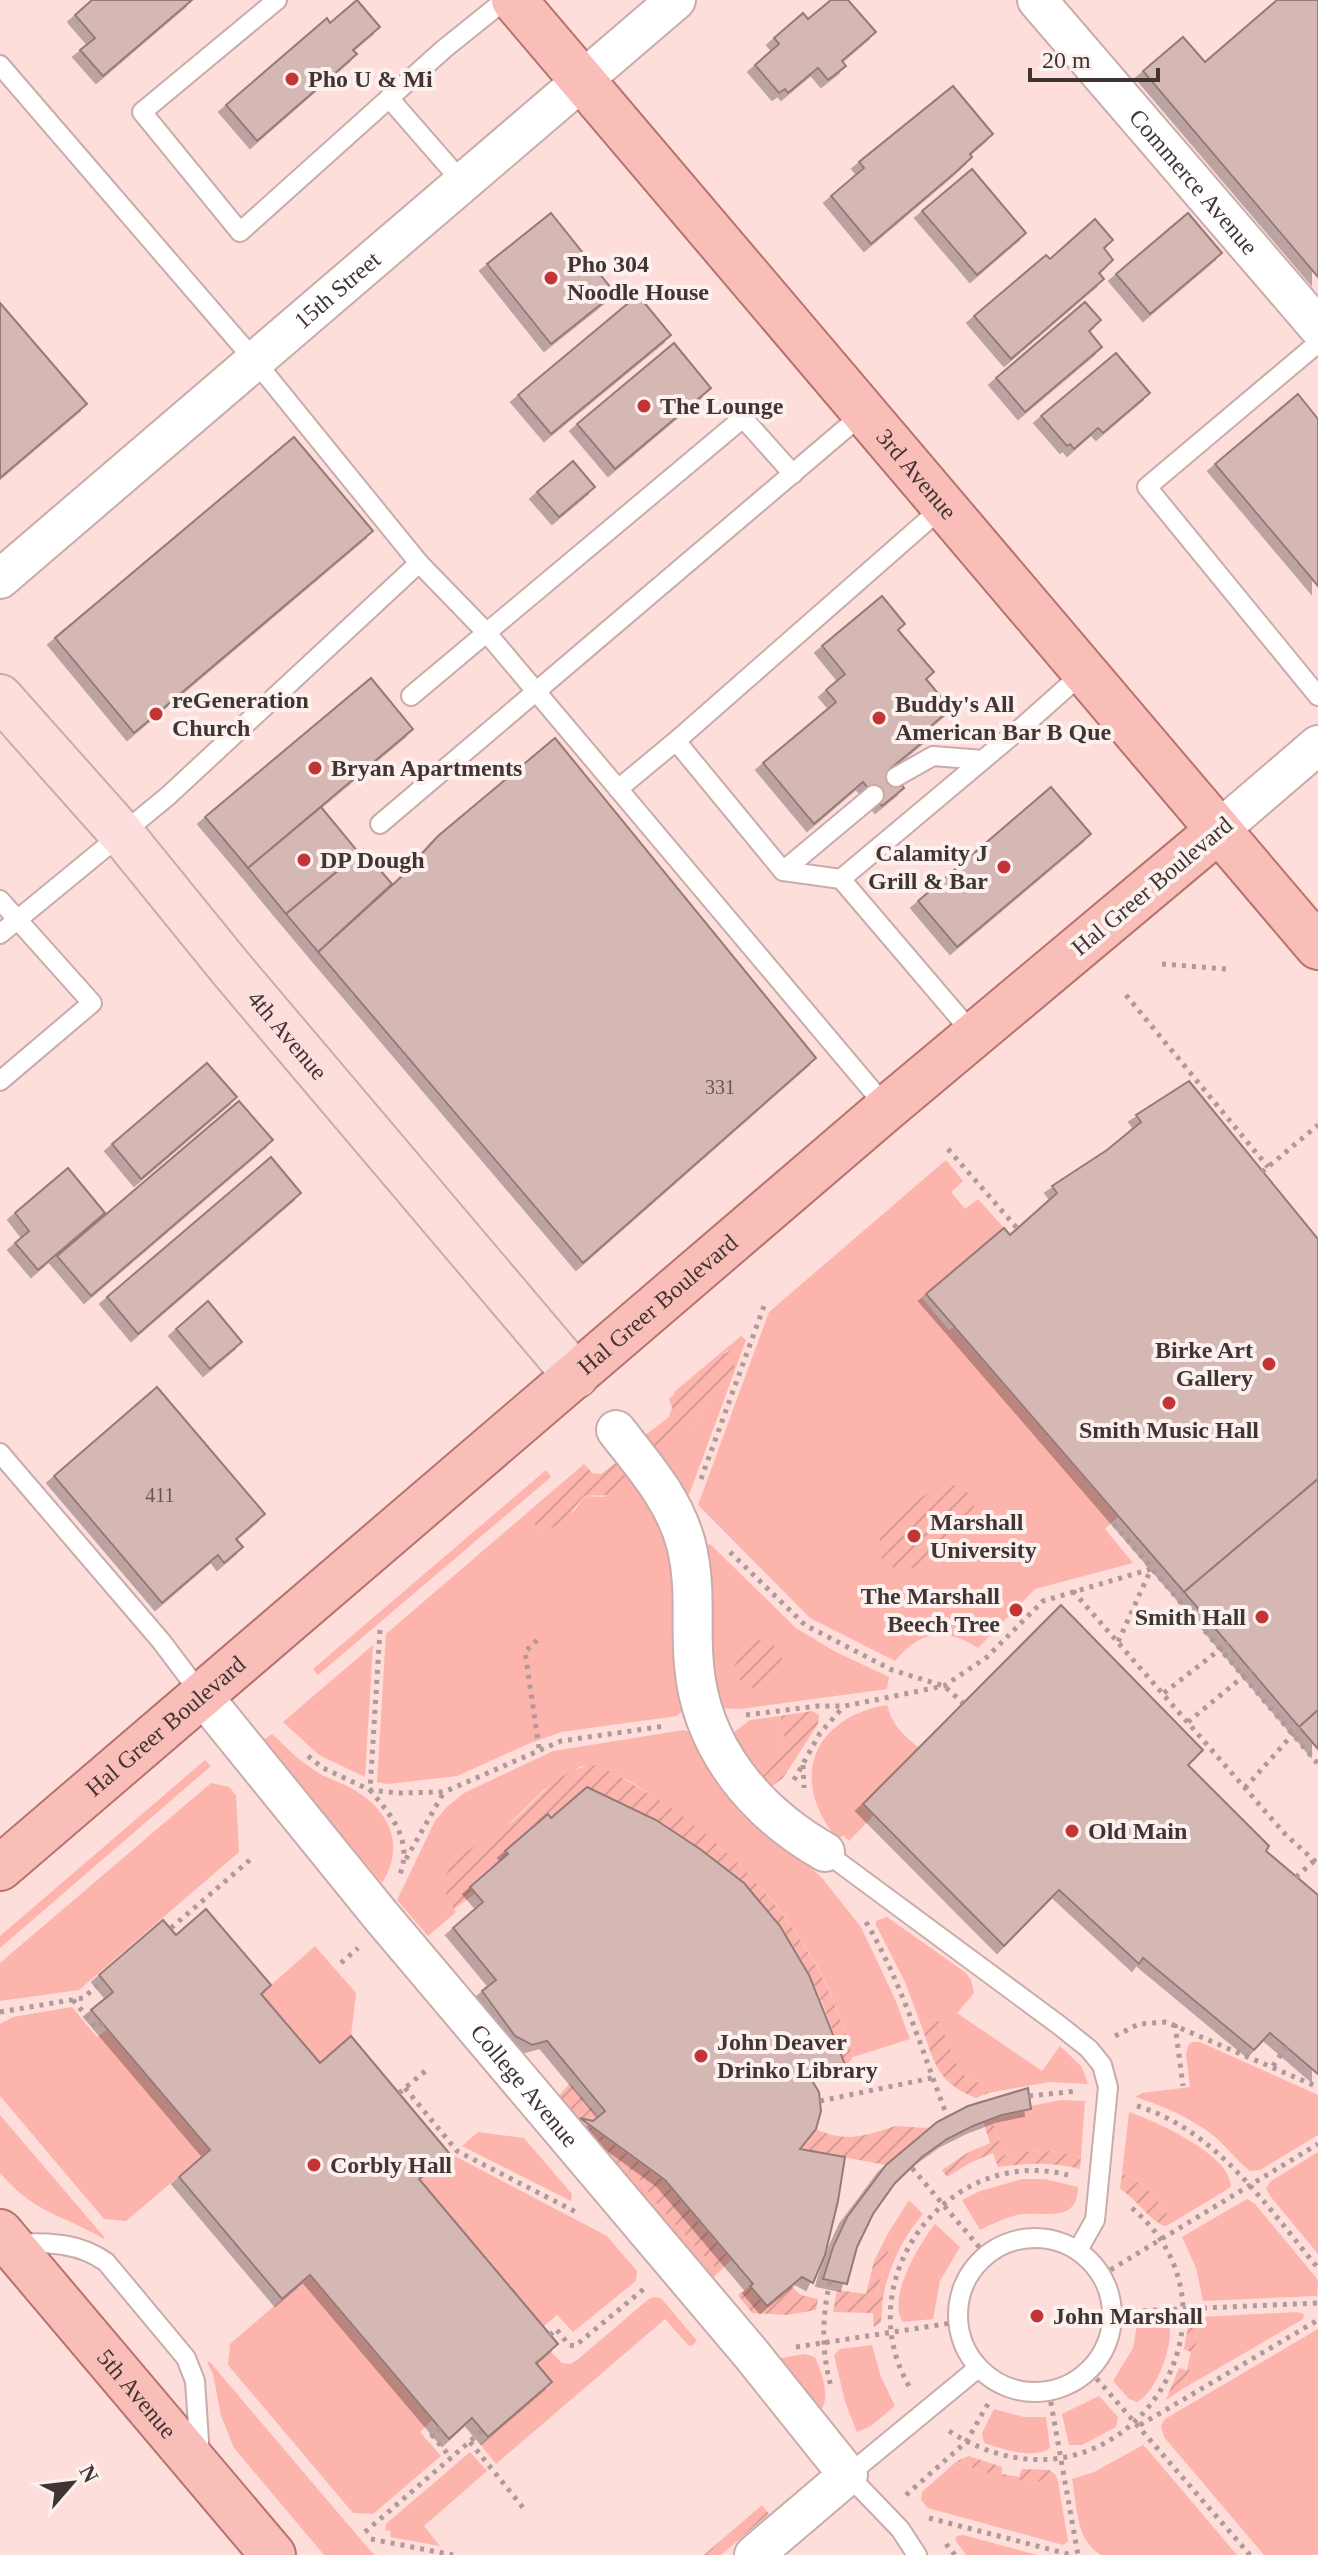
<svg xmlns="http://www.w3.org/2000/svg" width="1318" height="2555" viewBox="0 0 1318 2555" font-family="'Times New Roman',serif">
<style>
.grass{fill:#fdb4ad}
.garden{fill:url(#garden-furrows)}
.building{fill:#d5b8b4;stroke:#957a77;stroke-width:2;filter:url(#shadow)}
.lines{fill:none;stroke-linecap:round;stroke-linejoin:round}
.lane-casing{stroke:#c9aca9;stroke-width:22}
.street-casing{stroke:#c9aca9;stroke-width:42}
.secondary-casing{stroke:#c9aca9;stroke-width:48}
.primary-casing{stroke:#b7726c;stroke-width:48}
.path{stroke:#b09996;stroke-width:5;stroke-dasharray:4 6;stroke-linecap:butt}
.lane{stroke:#fff;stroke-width:18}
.street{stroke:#fff;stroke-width:38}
.secondary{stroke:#fcdfdc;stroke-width:44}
.primary{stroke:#fabeb9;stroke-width:44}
.poi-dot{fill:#c33434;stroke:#fdf1ef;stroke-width:3}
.labels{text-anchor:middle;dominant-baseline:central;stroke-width:8;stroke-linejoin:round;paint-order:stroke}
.number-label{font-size:20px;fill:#665654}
.poi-label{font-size:24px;font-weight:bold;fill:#413534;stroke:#fdf1ef;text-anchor:start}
.street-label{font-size:24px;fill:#413534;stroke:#fdf1ef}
</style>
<defs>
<pattern id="garden-furrows" width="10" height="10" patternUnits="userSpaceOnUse" patternTransform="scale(2)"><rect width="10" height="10" fill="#fdb4ad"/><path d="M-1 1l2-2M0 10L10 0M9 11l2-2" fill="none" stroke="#da9b95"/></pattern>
<filter id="shadow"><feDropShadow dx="-7" dy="7" stdDeviation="0" flood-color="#0004"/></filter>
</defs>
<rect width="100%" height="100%" fill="#fddedb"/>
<g class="grass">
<path d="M946,1160L963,1181L951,1192L965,1209L978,1199L1004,1228L922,1298L949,1330L954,1327L1119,1516L1105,1529L1133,1563L1035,1589L978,1648C945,1627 921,1630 895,1661L810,1618L698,1505L769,1312Z"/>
<polygon points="741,1336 746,1340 689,1495 680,1488 659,1460 695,1423 708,1397 731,1378 728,1350 675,1394 674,1392"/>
<polygon points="584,1464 588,1468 538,1511 533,1522 540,1532 575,1510 584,1496 604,1497 634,1476 650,1500 675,1563 686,1708 677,1716 561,1732 528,1744 457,1776 388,1784 377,1782 386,1634"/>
<polygon points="546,1470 551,1477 318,1675 313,1669"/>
<polygon points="710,1544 796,1628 836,1652 889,1677 887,1689 740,1709 717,1708 710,1674 703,1548"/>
<polygon points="373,1645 365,1777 319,1755 283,1722"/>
<path d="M887,1705C892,1725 903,1735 919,1748L863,1804L874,1815L849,1841L843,1835L838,1840C788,1780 812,1718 887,1705Z"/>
<path d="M780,1716C789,1744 781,1762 758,1779L729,1736L750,1720Z"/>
<path d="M684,1730L694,1733L791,1849L822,1878L861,1927L895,1999L910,2039L853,2057C826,1956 763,1874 678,1814C659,1800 639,1785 617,1775C606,1770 592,1769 581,1766L544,1790L505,1828L454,1863V1909L456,1912L428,1936L397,1900L435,1821L447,1807L464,1793L553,1751Z"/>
<path d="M272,1734C285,1746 298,1760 314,1770C328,1780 345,1783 359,1793C392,1815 404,1848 382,1883L261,1742Z"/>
<polygon points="205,1760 211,1766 0,1948 0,1936"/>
<polygon points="211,1783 229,1787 236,1795 239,1852 79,1990 0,2001 0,1963"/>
<polygon points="887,1917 966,1973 971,1980 974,1993 957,2013 1042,2071 1060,2046 1082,2067 1088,2084 1049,2082 988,2093 985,2085 968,2078 959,2070 939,2021 932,2019 920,2022 905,1982 876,1925 876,1921"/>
<polygon points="315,1946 356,1993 351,2036 320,2063 261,1994"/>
<polygon points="72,2007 97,2037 108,2029 210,2150 126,2221 104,2219 0,2096 0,2024 13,2017"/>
<path d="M1193,2042H1200L1318,2095V2135L1260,2170L1250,2171C1237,2161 1227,2147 1214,2136C1190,2117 1163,2106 1135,2097L1142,2093L1190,2087L1186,2053L1189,2044Z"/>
<path d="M1061,2100L1085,2101L1081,2157C1054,2149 1031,2150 1004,2155L990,2114Z"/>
<path d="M1129,2112C1155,2121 1230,2154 1231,2186L1228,2189L1173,2222C1160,2201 1145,2183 1122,2174Z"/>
<path d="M0,2115L105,2238L104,2239C62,2214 35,2214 0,2173Z"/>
<polygon points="478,2132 524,2138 572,2194 571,2201 462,2146"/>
<polygon points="1318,2152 1318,2254 1270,2196 1266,2188 1271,2181"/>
<polygon points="449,2153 607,2236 637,2271 636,2281 573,2332 557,2315 543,2327 419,2179"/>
<polygon points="613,2166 629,2170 638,2177 657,2204 719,2272 711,2280"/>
<path d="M1022,2179H1045L1078,2187C1078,2225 1042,2210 1017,2215C1004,2218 992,2224 980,2230L962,2200L980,2191Z"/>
<polygon points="1247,2199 1255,2204 1318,2280 1317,2296 1203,2301 1196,2268 1182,2237"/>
<path d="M909,2200L923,2214C902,2239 890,2264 883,2297L876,2296L892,2238L887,2235Z"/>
<path d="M935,2224L960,2247L940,2281L933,2319L903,2322C886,2299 920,2243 935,2224Z"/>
<polygon points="310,2275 432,2420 420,2432 441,2456 373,2514 353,2513 228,2365 230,2344"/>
<polygon points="656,2297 662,2299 697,2341 691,2346 688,2345 665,2319 496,2464 480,2444 552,2383 536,2363 550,2351 562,2363 570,2364 577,2360 650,2298"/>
<polygon points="1297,2312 1304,2314 1303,2319 1184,2388 1195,2352 1199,2317"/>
<path d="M1138,2319H1161L1169,2322C1175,2342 1156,2394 1137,2402L1129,2399L1113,2381L1133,2348Z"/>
<polygon points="1318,2329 1318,2555 1264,2555 1164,2437 1161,2426 1165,2419"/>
<polygon points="872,2345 881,2377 895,2406 871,2426 857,2432 845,2402 834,2355 840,2349"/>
<path d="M804,2354L815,2357C821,2371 829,2392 823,2407L820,2409L777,2359Z"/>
<polygon points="209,2361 374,2555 324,2555 234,2448 221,2416 213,2374 207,2362"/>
<polygon points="1099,2396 1118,2417 1116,2427 1082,2445 1069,2445 1062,2414"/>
<path d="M994,2409L1024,2417H1046L1050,2448C1033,2460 1003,2449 984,2443L982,2433Z"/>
<path d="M1143,2445L1148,2450L1237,2555H1102C1076,2543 1077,2505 1072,2479L1094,2472Z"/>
<polygon points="470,2452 487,2471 424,2526 440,2546 390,2537 391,2531 385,2530 386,2524"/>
<path d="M957,2461C988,2475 1024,2483 1058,2482L1068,2541L1063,2545L928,2508L921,2500L922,2492Z"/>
<polygon points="963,2535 1037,2555 966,2555 955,2540 957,2536"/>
</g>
<g class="garden">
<path d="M739,1349L731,1378L708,1397L695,1423L659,1460L643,1437L669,1417L672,1408L669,1399C686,1385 718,1349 739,1349Z"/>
<path d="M621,1459L634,1476C618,1500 610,1494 584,1496C571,1512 563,1527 540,1532L533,1522L537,1511L588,1468L592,1473L601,1474Z"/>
<path d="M944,1484C955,1485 964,1486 970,1496C990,1526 943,1549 923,1563C904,1577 872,1567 880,1539C884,1523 928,1491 944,1484Z"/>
<path d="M766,1639C807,1667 762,1696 747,1686C721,1669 742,1641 766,1639Z"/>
<path d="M812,1711L819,1715L818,1724L783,1778L771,1787L758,1779C781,1762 789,1744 780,1716Z"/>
<path d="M597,1765C719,1824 817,1925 853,2057L846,2067C835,2036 824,2005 810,1976C764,1882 680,1827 587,1787L551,1818L547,1815L506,1850L508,1854L470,1886L476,1893L454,1909C448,1899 441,1887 446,1875C454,1853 486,1842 503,1829C525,1814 540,1791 563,1776C575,1769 584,1766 597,1765Z"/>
<path d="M932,2019L939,2021L959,2070L968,2078L985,2085L988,2093L976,2098C935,2082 934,2060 920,2022Z"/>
<polygon points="570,2083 598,2116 593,2121 582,2120 665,2180 732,2259 719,2272 657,2204 638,2177 629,2170 613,2165 558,2097"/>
<path d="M990,2114L1004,2155C1032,2150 1054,2149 1081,2157L1080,2169C1052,2162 1027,2163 998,2167L993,2153L970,2163L947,2177L942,2170L967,2153L990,2143L982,2117Z"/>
<path d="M895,2126L928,2128L886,2165L800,2149L816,2129C846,2143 865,2136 895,2126Z"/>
<path d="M1122,2174C1145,2183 1160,2201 1173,2222L1166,2226C1151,2223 1136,2198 1120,2189Z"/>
<polygon points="887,2235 892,2238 876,2295 883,2297 881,2322 874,2327 873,2313 833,2312 837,2290 866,2294 874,2261"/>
<polygon points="750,2286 768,2306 791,2286 801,2295 818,2299 816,2310 787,2315 752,2313 738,2295"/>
<polygon points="1194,2317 1199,2317 1195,2352 1184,2388 1166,2400 1179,2368 1187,2370 1191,2352 1184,2349 1189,2322"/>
<path d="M969,2456L1002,2467V2474L1019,2477L1022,2469L1049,2470L1055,2474L1058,2482C1023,2483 989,2476 957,2461Z"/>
<polygon points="762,2505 769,2514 721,2555 704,2555"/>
</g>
<g class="building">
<polygon points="92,0 192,0 103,76 80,50 95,38 75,15"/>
<polygon points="357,0 380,27 353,50 357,54 257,141 226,105 327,18 330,23"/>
<polygon points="831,0 848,0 876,32 842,61 846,66 828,80 818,68 788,93 785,89 779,93 755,65 779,44 774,38 803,13 808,19"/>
<polygon points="1277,0 1318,0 1318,277 1143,71 1183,37 1205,62"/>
<polygon points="953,86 993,134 970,154 972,157 957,171 871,244 831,196 864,168 859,162"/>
<polygon points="972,169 1026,233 977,275 922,211"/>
<polygon points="551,213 615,293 551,344 487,264"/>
<polygon points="1188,213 1222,253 1150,314 1116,274"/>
<polygon points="1095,219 1113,240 1104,248 1113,260 1099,273 1104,279 1011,359 974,316 1046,255 1050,259"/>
<polygon points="638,295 671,335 551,434 518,395"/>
<polygon points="1085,302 1101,320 1089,331 1102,347 1025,412 996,378"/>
<polygon points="0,303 87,404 0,478"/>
<polygon points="674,343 711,388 615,469 577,424"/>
<polygon points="1116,353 1150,393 1103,433 1098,428 1074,449 1070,444 1067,446 1041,416"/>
<polygon points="1298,394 1318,419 1318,586 1215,464"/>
<polygon points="294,437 373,531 134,733 55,638"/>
<polygon points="573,461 595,487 559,517 537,492"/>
<polygon points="882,596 905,624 898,630 934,672 926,679 951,709 931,726 935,732 890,769 904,788 882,806 863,782 814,824 763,763 836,702 826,690 845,674 822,646"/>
<polygon points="371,678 413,729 248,868 205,817"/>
<polygon points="555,738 816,1058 583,1263 318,952 400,878 438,836"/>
<polygon points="1051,787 1091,834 957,947 918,901"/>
<polygon points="321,807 359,853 286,914 248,868"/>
<polygon points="363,850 392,884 318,952 286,914"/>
<polygon points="207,1063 237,1097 141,1179 112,1144"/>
<polygon points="1189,1081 1318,1239 1318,1479 1184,1592 926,1294 1004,1228 1010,1235 1057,1193 1052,1186 1107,1150 1141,1122 1136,1115"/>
<polygon points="239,1101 273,1140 91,1296 57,1256"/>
<polygon points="271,1157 301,1193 138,1334 107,1297"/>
<polygon points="68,1168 105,1213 38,1270 15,1243 29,1231 15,1213"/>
<polygon points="208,1301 242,1342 210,1369 176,1329"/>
<polygon points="157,1387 265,1514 236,1539 243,1547 224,1563 218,1555 162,1603 54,1476"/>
<polygon points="1318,1479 1318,1710 1299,1727 1184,1592"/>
<polygon points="1061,1605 1203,1750 1188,1765 1269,1846 1266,1851 1318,1895 1318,2074 1270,2033 1254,2050 1143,1958 1139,1964 1059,1890 1004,1946 863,1804"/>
<polygon points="1318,1710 1318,1749 1299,1727"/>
<polygon points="587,1787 656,1820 700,1849 744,1883 780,1926 809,1975 846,2067 808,2074 819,2092 821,2111 816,2129 800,2149 845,2157 838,2201 825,2255 813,2283 802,2277 767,2306 750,2286 753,2284 665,2180 580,2118 593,2121 605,2111 547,2041 532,2045 515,2036 482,1991 496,1980 453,1928 483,1902 470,1887 508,1854 505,1851 548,1814 551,1818"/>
<polygon points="206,1909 271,1985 261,1994 320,2063 351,2036 449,2153 419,2179 558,2344 536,2363 552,2382 488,2437 472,2418 449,2439 310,2275 282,2299 179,2177 210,2150 91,2010 113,1992 99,1975 163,1920 176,1935"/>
<polygon points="1028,2088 1031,2109 1002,2115 973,2126 947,2139 922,2157 895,2183 873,2214 857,2247 847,2284 823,2279 833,2247 847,2217 886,2165 937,2122 968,2106"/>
</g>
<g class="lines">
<defs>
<g id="lane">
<polyline points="277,0 142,112 240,232 444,49 505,0"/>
<polyline points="0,65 255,361 419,563 486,632 887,1108"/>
<polyline points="389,98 463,183"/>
<polyline points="1318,343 1147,487 1318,696"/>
<polyline points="945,505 676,741 783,871 841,879 1021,728 1085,671"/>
<polyline points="411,696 743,418 793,474"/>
<polyline points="896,777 933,756 983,760"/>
<polyline points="618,789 676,741"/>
<polyline points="380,824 865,412"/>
<polyline points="783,871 874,795"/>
<polyline points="841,879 974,1035"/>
<polyline points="0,900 92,1003 0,1081"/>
<polyline points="0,934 168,796 419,563"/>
<polyline points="0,1453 161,1641 201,1694"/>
<polyline points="825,1852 1059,2025 1089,2049 1102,2065 1108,2087 1095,2220 1078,2250"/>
<circle cx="1035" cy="2315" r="77"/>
<path d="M16,2243C50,2243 78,2242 106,2262L186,2358L195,2381L200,2456"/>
<polyline points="917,2555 900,2529 848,2475 978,2368"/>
</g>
<g id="street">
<path id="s1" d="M1037,0L1318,327"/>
<path id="s2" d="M0,579L676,0"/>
<polyline points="1219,830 1318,745"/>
<path d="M616,1430C644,1466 674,1499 686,1544C697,1588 690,1622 694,1665C701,1748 755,1812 825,1852"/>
<path id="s3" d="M201,1694L381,1916L752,2355L848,2475L754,2555"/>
</g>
<g id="secondary">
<path id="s4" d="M0,697L121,833L233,971L576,1376"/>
</g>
<g id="primary">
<path id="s5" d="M514,0L1318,947"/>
<path id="s6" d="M0,1868L887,1108L1219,830"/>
<path id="s7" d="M0,2232L273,2555"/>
</g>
</defs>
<use href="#lane" class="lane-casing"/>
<use href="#street" class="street-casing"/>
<use href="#secondary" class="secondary-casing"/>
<use href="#primary" class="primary-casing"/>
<g class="path">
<polyline points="1162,964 1226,969"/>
<polyline points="1126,995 1268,1167"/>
<polyline points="948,1149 1017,1228"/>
<polyline points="1262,1172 1318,1125"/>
<polyline points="701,1479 764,1306"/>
<polyline points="1114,1524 1318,1764"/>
<polyline points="730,1552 805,1625 892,1670 944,1686 963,1703"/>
<polyline points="1073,1591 1285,1834 1318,1864"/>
<path d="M380,1630L370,1790C391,1815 413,1840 400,1874"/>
<polyline points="1164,1693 1228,1643"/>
<polyline points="746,1715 817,1706 845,1706 944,1686 987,1657 1043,1601 1151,1569 1118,1642"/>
<polyline points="1188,1722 1251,1670"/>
<polyline points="539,1748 525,1652 540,1637"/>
<polyline points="308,1756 323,1768 370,1790 398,1793 444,1792 561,1741 665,1726"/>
<polyline points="803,1765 804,1788"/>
<polyline points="794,1780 820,1733 844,1706"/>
<polyline points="1245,1788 1299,1727"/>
<polyline points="406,1859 444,1792"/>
<polyline points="1296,1877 1314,1861"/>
<path d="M866,1922C902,1983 922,2051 947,2116"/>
<polyline points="171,1928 251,1859"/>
<polyline points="341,1963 358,1948"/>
<polyline points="73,2000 97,2028 103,2022"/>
<polyline points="0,2012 83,1998 103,1981"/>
<polyline points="1175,2024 1183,2086"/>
<polyline points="1115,2036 1139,2024 1166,2022 1318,2087"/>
<polyline points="1273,2066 1286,2047"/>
<polyline points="405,2088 457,2151 576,2212"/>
<polyline points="399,2093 429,2068"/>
<polyline points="1029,2096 1077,2091"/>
<polyline points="820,2101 932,2078"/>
<path d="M1137,2106C1217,2130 1267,2207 1318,2268"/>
<polyline points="912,2168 986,2255"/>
<polyline points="1102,2275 1318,2144"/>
<path d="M830,2281C822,2316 821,2351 831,2386"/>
<polyline points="1113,2312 1318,2303"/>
<polyline points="550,2335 556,2329 569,2345 575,2346 645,2288"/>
<polyline points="796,2347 958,2322"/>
<polyline points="1090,2371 1250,2555"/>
<path d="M909,2386C847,2279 949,2144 1068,2175"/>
<polyline points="1049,2392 1078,2555"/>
<polyline points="1140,2425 1318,2320"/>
<polyline points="440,2428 432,2435 451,2458"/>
<path d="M949,2431C1119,2539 1267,2314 1128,2205"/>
<polyline points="470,2442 525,2510"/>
<polyline points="906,2495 966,2442 989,2402"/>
<polyline points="929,2518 1072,2555"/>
<polyline points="365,2532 482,2431"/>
<polyline points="371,2539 453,2555"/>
<polyline points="946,2544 955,2555"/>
</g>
<use href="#lane" class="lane"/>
<use href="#street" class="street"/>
<use href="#secondary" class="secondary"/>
<use href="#primary" class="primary"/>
</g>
<g class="poi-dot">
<circle cx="292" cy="79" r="8"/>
<circle cx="551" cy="278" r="8"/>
<circle cx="644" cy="406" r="8"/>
<circle cx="156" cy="714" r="8"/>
<circle cx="879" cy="718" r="8"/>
<circle cx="315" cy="768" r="8"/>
<circle cx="304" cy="860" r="8"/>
<circle cx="1004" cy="867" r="8"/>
<circle cx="1269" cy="1364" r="8"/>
<circle cx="1169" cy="1403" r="8"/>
<circle cx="914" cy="1536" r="8"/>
<circle cx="1016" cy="1610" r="8"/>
<circle cx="1262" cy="1617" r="8"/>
<circle cx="1072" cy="1831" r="8"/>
<circle cx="701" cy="2056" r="8"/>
<circle cx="314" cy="2165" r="8"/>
<circle cx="1037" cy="2316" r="8"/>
</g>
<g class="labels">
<g class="number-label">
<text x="720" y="1087">331</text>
<text x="160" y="1495">411</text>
</g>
<g class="poi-label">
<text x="308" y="79">Pho U &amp; Mi</text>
<text x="567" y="264">Pho 304<tspan x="567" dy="28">Noodle House</tspan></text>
<text x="660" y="406">The Lounge</text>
<text x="172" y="700">reGeneration<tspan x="172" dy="28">Church</tspan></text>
<text x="895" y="704">Buddy's All<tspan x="895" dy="28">American Bar B Que</tspan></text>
<text x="331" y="768">Bryan Apartments</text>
<text x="988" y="853" text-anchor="end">Calamity J<tspan x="988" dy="28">Grill &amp; Bar</tspan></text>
<text x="320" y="860">DP Dough</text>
<text x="1253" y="1350" text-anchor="end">Birke Art<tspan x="1253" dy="28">Gallery</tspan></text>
<text x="1169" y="1430" text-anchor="middle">Smith Music Hall</text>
<text x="930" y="1522">Marshall<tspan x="930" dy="28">University</tspan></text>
<text x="1000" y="1596" text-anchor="end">The Marshall<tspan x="1000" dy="28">Beech Tree</tspan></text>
<text x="1246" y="1617" text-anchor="end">Smith Hall</text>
<text x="1088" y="1831">Old Main</text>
<text x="717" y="2042">John Deaver<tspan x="717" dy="28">Drinko Library</tspan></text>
<text x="330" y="2165">Corbly Hall</text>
<text x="1053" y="2316">John Marshall</text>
</g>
<g class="street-label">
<text stroke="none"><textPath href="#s1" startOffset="240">Commerce Avenue</textPath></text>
<text stroke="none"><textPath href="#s2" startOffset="444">15th Street</textPath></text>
<text stroke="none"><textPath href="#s5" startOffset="622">3rd Avenue</textPath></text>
<text transform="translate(1152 886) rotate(-40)">Hal Greer Boulevard</text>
<text stroke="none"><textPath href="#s4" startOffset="444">4th Avenue</textPath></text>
<text stroke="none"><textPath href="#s6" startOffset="866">Hal Greer Boulevard</textPath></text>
<text stroke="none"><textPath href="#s6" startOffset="218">Hal Greer Boulevard</textPath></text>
<text stroke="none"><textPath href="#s3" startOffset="508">College Avenue</textPath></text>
<text stroke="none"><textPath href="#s7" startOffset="212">5th Avenue</textPath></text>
</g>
</g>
<g transform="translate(72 2483) rotate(62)" stroke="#fdf1ef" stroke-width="6" paint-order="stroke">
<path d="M0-6L14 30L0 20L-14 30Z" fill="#413534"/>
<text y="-12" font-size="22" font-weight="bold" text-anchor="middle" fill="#413534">N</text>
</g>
<path d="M1030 68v12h128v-12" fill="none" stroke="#413534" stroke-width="4"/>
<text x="1042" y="68" font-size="24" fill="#413534" stroke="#fdf1ef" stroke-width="6" paint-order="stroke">20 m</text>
</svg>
